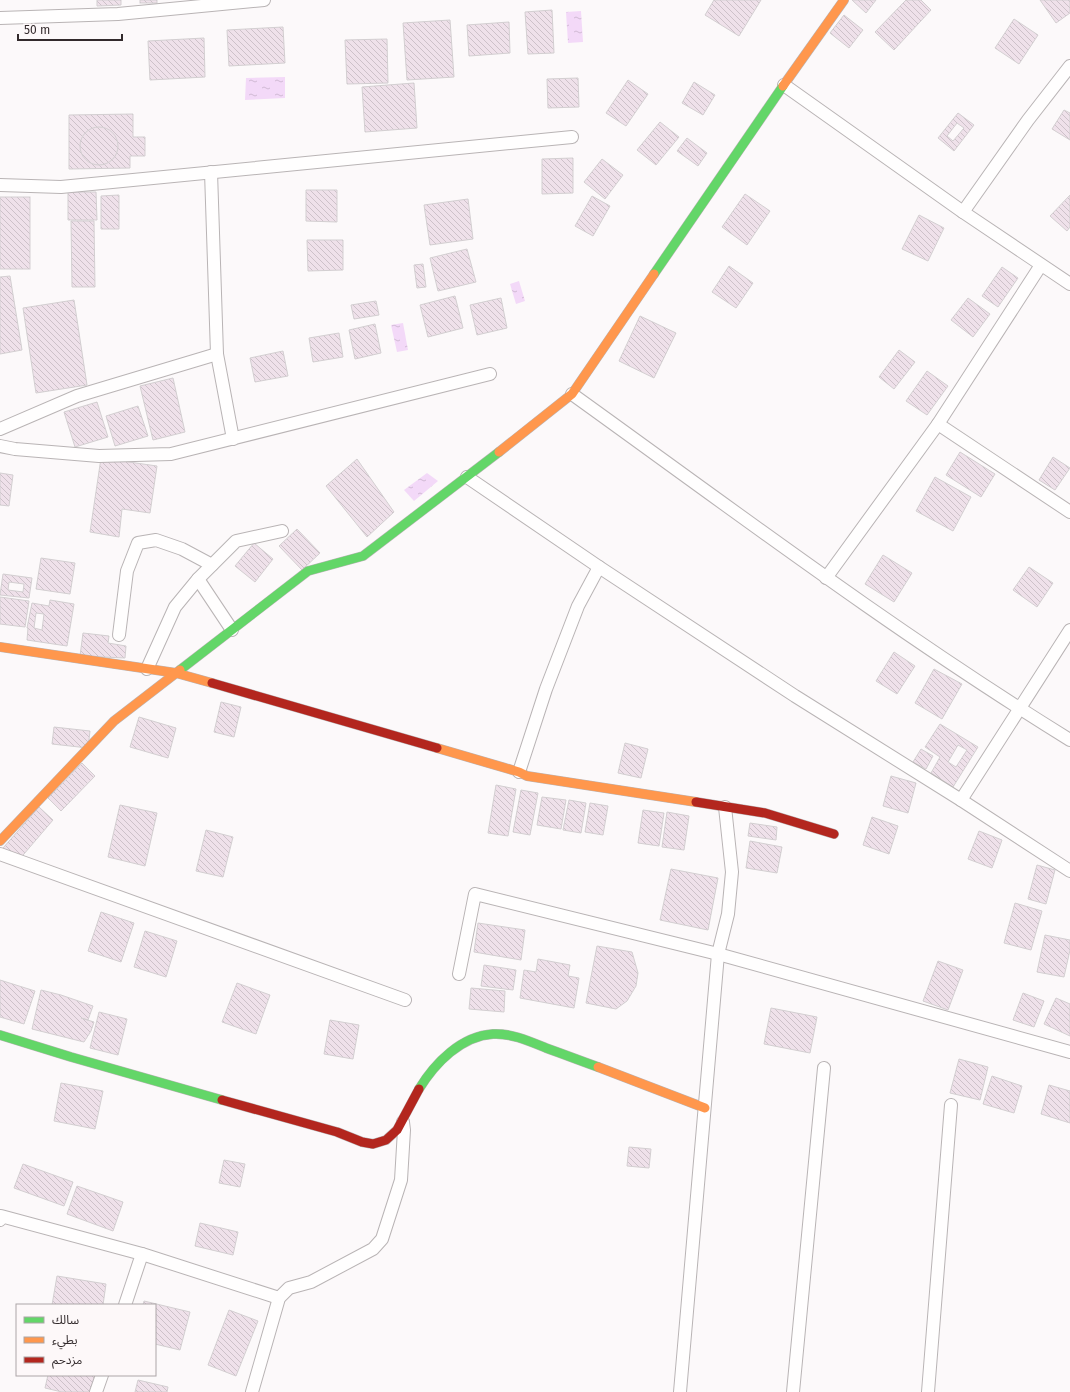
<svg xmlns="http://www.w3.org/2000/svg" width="1070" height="1392" viewBox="0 0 1070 1392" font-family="'Fira Sans','Noto Sans Arabic',sans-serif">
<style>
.water{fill:url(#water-ripples)}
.building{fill:url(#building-back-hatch);stroke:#d3cfd1;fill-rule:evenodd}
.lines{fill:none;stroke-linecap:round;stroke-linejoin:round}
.street-casing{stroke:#b9b4b5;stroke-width:14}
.fast-casing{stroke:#b9b4b5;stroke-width:10}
.slow-casing{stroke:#b9b4b5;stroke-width:10}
.jam-casing{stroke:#b9b4b5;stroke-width:10}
.street{stroke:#fffefe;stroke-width:12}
.fast{stroke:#63d668;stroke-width:9}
.slow{stroke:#ff974d;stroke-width:9}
.jam{stroke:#b3261e;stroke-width:9}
</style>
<defs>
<pattern id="water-ripples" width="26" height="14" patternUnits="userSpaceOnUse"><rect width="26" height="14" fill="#f3d9f8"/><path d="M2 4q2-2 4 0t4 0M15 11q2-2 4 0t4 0" fill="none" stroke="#d1bad5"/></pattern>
<pattern id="building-back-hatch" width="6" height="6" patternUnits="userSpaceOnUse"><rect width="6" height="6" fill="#efe1ea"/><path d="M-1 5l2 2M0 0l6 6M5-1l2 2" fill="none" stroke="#cdc1c9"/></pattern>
</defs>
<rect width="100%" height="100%" fill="#fcf9fa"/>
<g class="water">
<polygon points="581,11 583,42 568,43 566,12"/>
<polygon points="285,77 285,98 245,100 246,78"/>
<polygon points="519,281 525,301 516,304 510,284"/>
<polygon points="403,323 408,350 397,352 391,325"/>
<polygon points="427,473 438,481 414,501 404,490"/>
</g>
<g class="building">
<polygon points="97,0 121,0 121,5 97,6"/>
<rect x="140" y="0" width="17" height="3"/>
<polygon points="714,0 761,0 739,36 705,15"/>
<polygon points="852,0 876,0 866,13"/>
<polygon points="906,0 921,0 931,10 894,50 875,32"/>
<polygon points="1040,0 1070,0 1070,13 1056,23"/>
<polygon points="552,10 554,53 528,54 525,12"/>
<polygon points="844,15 863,30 849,48 830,33"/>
<polygon points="1014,19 1038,35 1019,64 995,48"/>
<polygon points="450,20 454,77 407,80 403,23"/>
<polygon points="509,22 510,53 469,56 467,25"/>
<polygon points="283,27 285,63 229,66 227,30"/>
<polygon points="204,38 205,77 150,80 148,41"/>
<polygon points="387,39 388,83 347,84 345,40"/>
<polygon points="578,78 579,107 548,108 547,79"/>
<polygon points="628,80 648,94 626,126 606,113"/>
<polygon points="694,82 715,95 703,115 682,103"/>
<polygon points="414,83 417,128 365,132 362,87"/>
<polygon points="1064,110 1070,113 1070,140 1052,129"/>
<path d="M958,113L974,125L954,151L938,138ZM957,123L964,128L953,141L947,136Z"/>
<polygon points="133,114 133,137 145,137 145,156 130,156 130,168 69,169 69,115"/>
<polygon points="660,122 679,137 656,165 637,150"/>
<circle cx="99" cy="146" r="19"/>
<polygon points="687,138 707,153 698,166 677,151"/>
<polygon points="573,158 573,193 542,194 542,159"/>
<polygon points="602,159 623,175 605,199 584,182"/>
<polygon points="306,190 337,190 337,222 306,221"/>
<polygon points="68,192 96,192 97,220 68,220"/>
<polygon points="745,194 770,211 747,245 722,227"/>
<polygon points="119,195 119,229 101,229 101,196"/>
<polygon points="1070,195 1070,227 1067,231 1050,216"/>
<polygon points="592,196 610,206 593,236 575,226"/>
<rect x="0" y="197" width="30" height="72"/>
<polygon points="468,199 473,239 430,245 424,205"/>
<polygon points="919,215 944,228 928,261 902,249"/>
<polygon points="71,221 94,221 95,287 72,287"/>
<polygon points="307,240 343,240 343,270 308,271"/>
<polygon points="467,249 476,282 438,291 430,258"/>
<polygon points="423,264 426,287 417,288 414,265"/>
<polygon points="729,266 753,283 736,308 712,292"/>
<polygon points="1002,267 1018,278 998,307 982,296"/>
<polygon points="10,276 22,350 0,354 0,277"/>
<polygon points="455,296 463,328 428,337 420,305"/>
<polygon points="501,298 507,328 477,335 470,305"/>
<polygon points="968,298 990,314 973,337 951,320"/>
<polygon points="74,300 87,385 36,393 23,308"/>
<polygon points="376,301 379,315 354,319 351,305"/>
<polygon points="640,316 676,333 654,378 619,361"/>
<polygon points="375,324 381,353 355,359 349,330"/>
<polygon points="339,333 343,357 313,362 309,338"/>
<polygon points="899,350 915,362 894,389 879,377"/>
<polygon points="283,351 288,376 255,382 250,358"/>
<polygon points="927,371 948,386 927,415 906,401"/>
<polygon points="173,378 185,432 153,440 140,386"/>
<polygon points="97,402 108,437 75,447 64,412"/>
<polygon points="138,406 148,436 115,446 106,416"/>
<polygon points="960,452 995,474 981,497 946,475"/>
<polygon points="1053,457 1070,468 1055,490 1039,480"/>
<polygon points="101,458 157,466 150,513 122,509 119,537 90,532"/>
<polygon points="357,459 394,512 367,537 326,486"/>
<polygon points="0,473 13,475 9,506 0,505"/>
<polygon points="935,477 971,497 953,531 916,511"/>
<polygon points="297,529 320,553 302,570 279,546"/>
<polygon points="254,543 273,559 255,582 235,566"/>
<polygon points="883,555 912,573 894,602 865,584"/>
<polygon points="41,558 75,563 70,594 36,589"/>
<polygon points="1029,567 1053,583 1037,607 1013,590"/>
<path d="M3,574L32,578L29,598L0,595ZM9,582L24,584L23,592L8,590Z"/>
<polygon points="0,597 29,601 25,627 0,624"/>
<path d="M50,600L74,604L67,646L27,640L28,628H27L32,603L49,606ZM36,613L44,614L42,630L34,628Z"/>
<polygon points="83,633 109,636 108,643 126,646 125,658 80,656"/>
<polygon points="894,652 915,666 897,694 876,681"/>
<polygon points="934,669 962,684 942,719 915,703"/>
<polygon points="221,702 241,707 234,737 214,732"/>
<polygon points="139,717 176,728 168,758 130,747"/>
<path d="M940,724L978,747L953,787L931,773L940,757L925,747ZM958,745L967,750L956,767L948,762Z"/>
<polygon points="54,727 90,731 88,748 52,744"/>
<polygon points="625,743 648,749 641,778 618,773"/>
<polygon points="921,749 933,756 926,769 913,762"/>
<polygon points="82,763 95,776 61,811 48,798"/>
<polygon points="891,776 916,783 908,813 883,806"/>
<polygon points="496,785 516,789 508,836 488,833"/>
<polygon points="521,790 538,793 530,835 513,832"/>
<polygon points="542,797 566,800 561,829 537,825"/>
<polygon points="569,800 586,803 581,833 563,830"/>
<polygon points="590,803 608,806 603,835 585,832"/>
<polygon points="120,805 157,813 145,866 108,857"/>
<polygon points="39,807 53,820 18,861 3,848"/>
<polygon points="643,810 664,813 659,846 638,843"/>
<polygon points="667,812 689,816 684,850 662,847"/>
<polygon points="872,817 898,826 889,854 863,845"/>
<polygon points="750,823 777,827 776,840 748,836"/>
<polygon points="206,830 233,837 223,877 196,871"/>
<polygon points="979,831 1002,840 992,868 968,859"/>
<polygon points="750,841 782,847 777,873 746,868"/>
<polygon points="1037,865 1055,870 1046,904 1028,899"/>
<polygon points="671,869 718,878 708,930 660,920"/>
<polygon points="1015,903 1042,911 1031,950 1004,943"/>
<polygon points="101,912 134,923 121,962 88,951"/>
<polygon points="478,923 525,930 521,960 474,952"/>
<polygon points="145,931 177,941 166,977 134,967"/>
<polygon points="1045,935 1070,940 1070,950 1064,977 1037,972"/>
<polygon points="597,946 632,952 638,973 636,986 627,1001 616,1009 586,1003"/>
<polygon points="538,959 570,965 568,976 579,978 574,1008 520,998 524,970 536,972"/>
<polygon points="938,961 963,970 948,1010 923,1001"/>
<polygon points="484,965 516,970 513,990 481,986"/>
<polygon points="0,980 35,991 24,1024 0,1017"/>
<polygon points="237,983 270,995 256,1034 222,1022"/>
<polygon points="471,988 505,991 504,1012 469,1009"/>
<polygon points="41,990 61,995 93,1006 88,1020 81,1018 94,1022 91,1031 84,1042 32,1029"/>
<polygon points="1023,993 1044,1001 1034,1027 1013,1020"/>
<polygon points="1056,998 1070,1004 1070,1036 1044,1024"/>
<polygon points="771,1008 817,1017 810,1053 764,1044"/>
<polygon points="99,1012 127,1019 118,1055 90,1048"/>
<polygon points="330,1020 359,1025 353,1059 324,1054"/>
<polygon points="959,1059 988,1067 980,1100 950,1093"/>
<polygon points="992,1076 1022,1086 1014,1113 983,1104"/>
<polygon points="61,1083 103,1091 95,1129 54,1121"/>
<polygon points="1049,1085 1070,1091 1070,1123 1041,1114"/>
<polygon points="629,1147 651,1149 649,1168 627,1166"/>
<polygon points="224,1160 245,1164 240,1187 219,1183"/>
<polygon points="23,1164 73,1182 64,1206 14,1188"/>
<polygon points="77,1186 123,1202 113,1231 67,1214"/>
<polygon points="200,1223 238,1232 233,1255 195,1246"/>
<polygon points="57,1276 106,1284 103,1305 52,1305"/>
<polygon points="144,1301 190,1312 180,1350 155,1344 155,1305 143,1305"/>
<polygon points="229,1310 258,1321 236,1376 208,1365"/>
<polygon points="48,1375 95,1375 90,1392 62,1392 45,1388"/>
<polygon points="138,1380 168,1387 167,1392 135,1392"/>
</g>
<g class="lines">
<defs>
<g id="street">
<polyline points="0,18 118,14 264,0"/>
<polyline points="784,85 963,212 1070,284"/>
<polyline points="211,172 217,354"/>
<polyline points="0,185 61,187 572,137"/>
<polyline points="963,212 1028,120 1070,66"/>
<path d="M572,394C736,512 898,634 1070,740"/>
<polyline points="938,424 1070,512"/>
<polyline points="0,429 77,396 217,354 233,439"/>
<polyline points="0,446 15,449 99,456 171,454 490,374"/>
<polyline points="467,477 599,567 795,696 961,800 1070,871"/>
<polyline points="826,578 938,424 1041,265"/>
<polyline points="198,579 232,630"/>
<polyline points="119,635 127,571 138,543 156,540 182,549 212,565"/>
<polyline points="147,669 175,607 198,579 236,541 282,531"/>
<polyline points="519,772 546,689 578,606 599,567"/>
<polyline points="961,800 1070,630"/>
<polyline points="0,854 405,1000"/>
<polyline points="459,974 475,894 718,954 1070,1052"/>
<polyline points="0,1220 1,1216 142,1254 125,1305"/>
<polyline points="142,1254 279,1298"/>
<polyline points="96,1392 102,1375"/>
<polyline points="252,1392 279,1298 289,1288 311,1282 373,1249 382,1239 401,1180 404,1130 403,1122"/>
<polyline points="680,1392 718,954 728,914 732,872 725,807"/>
<polyline points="793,1392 824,1068"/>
<polyline points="928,1392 951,1105"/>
</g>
<g id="fast">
<polyline points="654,274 783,86"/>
<polyline points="180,670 308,571 363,556 499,452"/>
<polyline points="0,1035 71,1057 222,1100"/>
<path d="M419,1089C435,1063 461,1036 493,1034C511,1033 529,1041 546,1048C563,1054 581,1061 598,1067"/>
</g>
<g id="slow">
<polyline points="783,86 844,0"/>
<polyline points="499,452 572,394 654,274"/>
<polyline points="0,647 176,673 212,683"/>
<polyline points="437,748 519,772 527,776 696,802"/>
<polyline points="0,841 114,721 180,670"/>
<polyline points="598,1067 705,1108"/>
</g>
<g id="jam">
<polyline points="212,683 437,748"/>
<polyline points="696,802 765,813 834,834"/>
<polyline points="222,1100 337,1132 362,1142 373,1144 386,1140 397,1130 419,1089"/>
</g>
</defs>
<use href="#street" class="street-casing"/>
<use href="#fast" class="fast-casing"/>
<use href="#slow" class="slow-casing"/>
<use href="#jam" class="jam-casing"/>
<use href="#street" class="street"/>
<use href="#fast" class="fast"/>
<use href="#slow" class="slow"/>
<use href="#jam" class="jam"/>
</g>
<rect x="16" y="1304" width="140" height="72" fill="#fdf8f9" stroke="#aca6a7"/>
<rect x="24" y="1317" width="20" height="6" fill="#63d668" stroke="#aca6a7"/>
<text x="52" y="1324" font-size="12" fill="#322a2c">سالك</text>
<rect x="24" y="1337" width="20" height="6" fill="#ff974d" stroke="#aca6a7"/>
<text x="52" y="1344" font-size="12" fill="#322a2c">بطيء</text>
<rect x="24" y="1357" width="20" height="6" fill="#b3261e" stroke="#aca6a7"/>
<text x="52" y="1364" font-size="12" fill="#322a2c">مزدحم</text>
<path d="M18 34v6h104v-6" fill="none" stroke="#322a2c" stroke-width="2"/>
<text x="24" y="34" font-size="12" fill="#322a2c" stroke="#fdf8f9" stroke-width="3" paint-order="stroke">50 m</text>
</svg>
